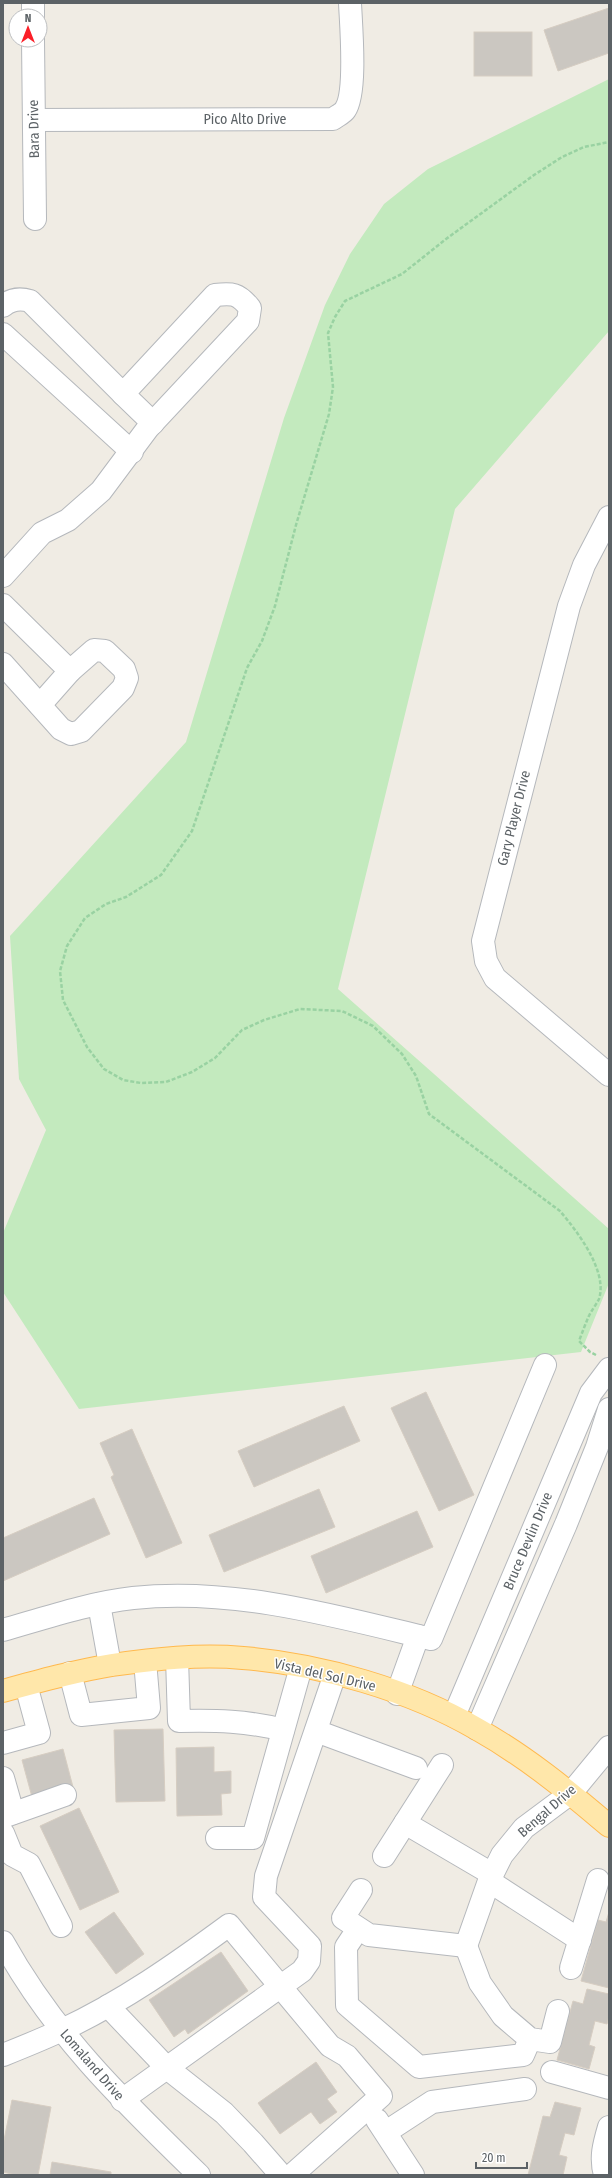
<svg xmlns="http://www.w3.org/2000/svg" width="612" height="2178" viewBox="0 0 612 2178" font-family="'Fira Sans Condensed',sans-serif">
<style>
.green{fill:#c3eabe}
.building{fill:#cbc7c1;stroke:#d6cdc2}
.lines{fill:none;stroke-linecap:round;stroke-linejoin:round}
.minor-casing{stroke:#b5b8bc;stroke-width:24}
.major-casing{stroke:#ffb94e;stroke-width:24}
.path{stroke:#99d2a2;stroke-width:2.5;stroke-dasharray:4 2;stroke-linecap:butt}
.minor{stroke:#fff;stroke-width:22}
.major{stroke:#ffe7aa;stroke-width:22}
.labels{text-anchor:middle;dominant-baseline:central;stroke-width:3;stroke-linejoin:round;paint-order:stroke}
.street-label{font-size:14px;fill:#5c6266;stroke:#fff}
</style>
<rect width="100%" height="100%" fill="#f0ece4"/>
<polygon class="green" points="609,79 609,331 455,509 338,989 609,1229 609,1283 581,1352 79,1409 3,1292 3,1233 46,1130 19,1079 10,936 186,742 284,418 325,305 350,254 384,204 428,169"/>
<g class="building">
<polygon points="609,8 609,53 558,71 544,30"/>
<rect x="474" y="32" width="58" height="44"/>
<polygon points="426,1392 474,1495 439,1511 391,1408"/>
<polygon points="344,1406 360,1441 254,1487 238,1451"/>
<polygon points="132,1429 182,1543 146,1558 111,1477 114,1475 100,1443"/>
<polygon points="319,1489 335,1527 224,1572 209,1535"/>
<polygon points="94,1498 110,1534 3,1581 3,1538"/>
<polygon points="417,1511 433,1547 326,1593 311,1556"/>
<polygon points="163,1729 165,1801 116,1802 114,1730"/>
<polygon points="214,1747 214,1772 231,1771 231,1793 221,1794 222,1815 177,1816 176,1748"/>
<polygon points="63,1749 73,1787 32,1797 22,1760"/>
<polygon points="79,1808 119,1892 80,1910 40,1826"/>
<polygon points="114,1912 144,1954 116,1974 85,1932"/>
<polygon points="609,1912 609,1988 581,1981 598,1920 606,1922"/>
<polygon points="221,1952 248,1991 188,2034 185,2029 174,2037 149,2000"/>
<polygon points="587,1989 609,1994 609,2016 607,2024 595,2021 589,2045 595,2047 589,2069 557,2060 573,2001 583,2004"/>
<polygon points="316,2062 337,2092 327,2099 337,2112 320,2124 311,2112 280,2134 258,2103"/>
<polygon points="12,2100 51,2107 38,2175 16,2175 3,2172 3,2145"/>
<polygon points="555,2102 581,2108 574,2135 565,2133 559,2155 567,2157 563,2175 528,2175 543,2116 550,2117"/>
<polygon points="52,2162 111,2172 111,2175 50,2175"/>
</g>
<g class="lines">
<defs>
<g id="minor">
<polyline points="33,3 33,16"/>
<polyline points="33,40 35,219"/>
<path d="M34,120L333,119C337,116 343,113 345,110C357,93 351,26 350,3"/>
<path d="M3,306C11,299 20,298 30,301L123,394L215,295C232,293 238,293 250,308L248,321L148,428L101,491L68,520L42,533L3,576"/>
<polyline points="3,334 132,452"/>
<polyline points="123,394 153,423"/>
<polyline points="609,517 584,565 569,606 483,941 486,961 495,978 609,1075"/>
<polyline points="3,605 70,671 94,650 105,651 124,669 127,678 123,688 81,731 71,734 61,729 3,664"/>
<polyline points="40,705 70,671"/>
<polyline points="99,1604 110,1665"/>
<path d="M3,1630C45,1618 89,1603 133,1598C232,1587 336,1616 431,1639L545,1365"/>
<path d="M177,1658L179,1721C215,1720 248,1721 283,1730"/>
<polyline points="70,1673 81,1715 149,1708 145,1661"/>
<polyline points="397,1694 418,1636"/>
<polyline points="454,1716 591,1393 609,1369"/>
<polyline points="477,1729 566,1524 597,1447 609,1409"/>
<polyline points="316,1731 416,1768"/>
<polyline points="3,1743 39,1733 26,1685"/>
<polyline points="3,1778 13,1813"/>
<polyline points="3,1817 65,1795"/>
<polyline points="405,1823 492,1874"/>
<polyline points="3,1833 12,1855 29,1864 61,1926"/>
<polyline points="217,1838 253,1838 301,1667"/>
<polyline points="384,1856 442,1765"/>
<polyline points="489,1881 580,1940"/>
<polyline points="361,1890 343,1918 369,1935 466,1946"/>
<polyline points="358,1929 346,1947 347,2005 419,2067 523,2055 530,2039"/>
<path d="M3,1942C55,2036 123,2101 199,2175"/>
<polyline points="466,1946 489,1881 502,1855 524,1828 571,1793 609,1747"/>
<polyline points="466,1946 480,1983 503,2016 530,2039 550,2042 558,2011"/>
<polyline points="571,1968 598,1880"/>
<polyline points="108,2006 167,2068 224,2113 253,2143 281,2175"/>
<path d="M3,2055C23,2047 43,2039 62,2030C122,2002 176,1964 229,1925L330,2046L347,2056L381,2096L292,2175"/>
<polyline points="552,2072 609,2088"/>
<polyline points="122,2100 302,1971 309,1961 310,1946 264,1897 266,1876 335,1674"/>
<polyline points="377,2120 413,2175"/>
<polyline points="386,2132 432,2102 525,2089"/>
<path d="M605,2175C600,2158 604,2144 609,2127"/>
</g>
<path id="major" d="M3,1691C39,1681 75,1671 112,1665C154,1659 199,1654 243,1658C320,1664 410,1690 477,1729C525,1756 567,1790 609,1826"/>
</defs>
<use href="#minor" class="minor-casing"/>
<use href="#major" class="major-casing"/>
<path class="path" d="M596,1355L590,1352L579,1341C582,1333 585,1325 588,1318C591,1311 596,1305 599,1299C608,1271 577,1231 560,1211L429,1114L416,1076L402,1054L373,1026L342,1011L300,1009L264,1020L242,1030L215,1058L192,1072L166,1082L141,1083L123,1080L104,1069L87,1047L63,1000L60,971L67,946L85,918L106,904L126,897L161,875L192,831L247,668L262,641L275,606L296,525L329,414L333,387L328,333L335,317L345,301L402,274L446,239L534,175L562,157L584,147L609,142"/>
<use href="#minor" class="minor"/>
<use href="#major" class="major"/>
</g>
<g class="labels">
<g class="street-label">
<text x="245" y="119">Pico Alto Drive</text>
<text transform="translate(34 129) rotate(-91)">Bara Drive</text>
<text transform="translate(514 818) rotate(-76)">Gary Player Drive</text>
<text transform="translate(528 1541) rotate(-67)">Bruce Devlin Drive</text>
<text transform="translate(325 1675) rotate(13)">Vista del Sol Drive</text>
<text transform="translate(547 1811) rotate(-41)">Bengal Drive</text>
<text transform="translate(92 2065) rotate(49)">Lomaland Drive</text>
</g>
</g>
<rect width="612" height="2178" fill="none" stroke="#5c6266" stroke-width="8"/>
<g transform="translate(28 28)"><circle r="19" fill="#ffffff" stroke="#bec0c2"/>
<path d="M0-3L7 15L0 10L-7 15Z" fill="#fb1f28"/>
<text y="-6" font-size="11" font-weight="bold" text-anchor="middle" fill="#5c6266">N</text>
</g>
<path d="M476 2162v6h51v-6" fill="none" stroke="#5c6266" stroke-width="2"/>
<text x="482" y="2162" font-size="12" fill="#5c6266" stroke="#ffffff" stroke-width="3" paint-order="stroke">20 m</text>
</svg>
